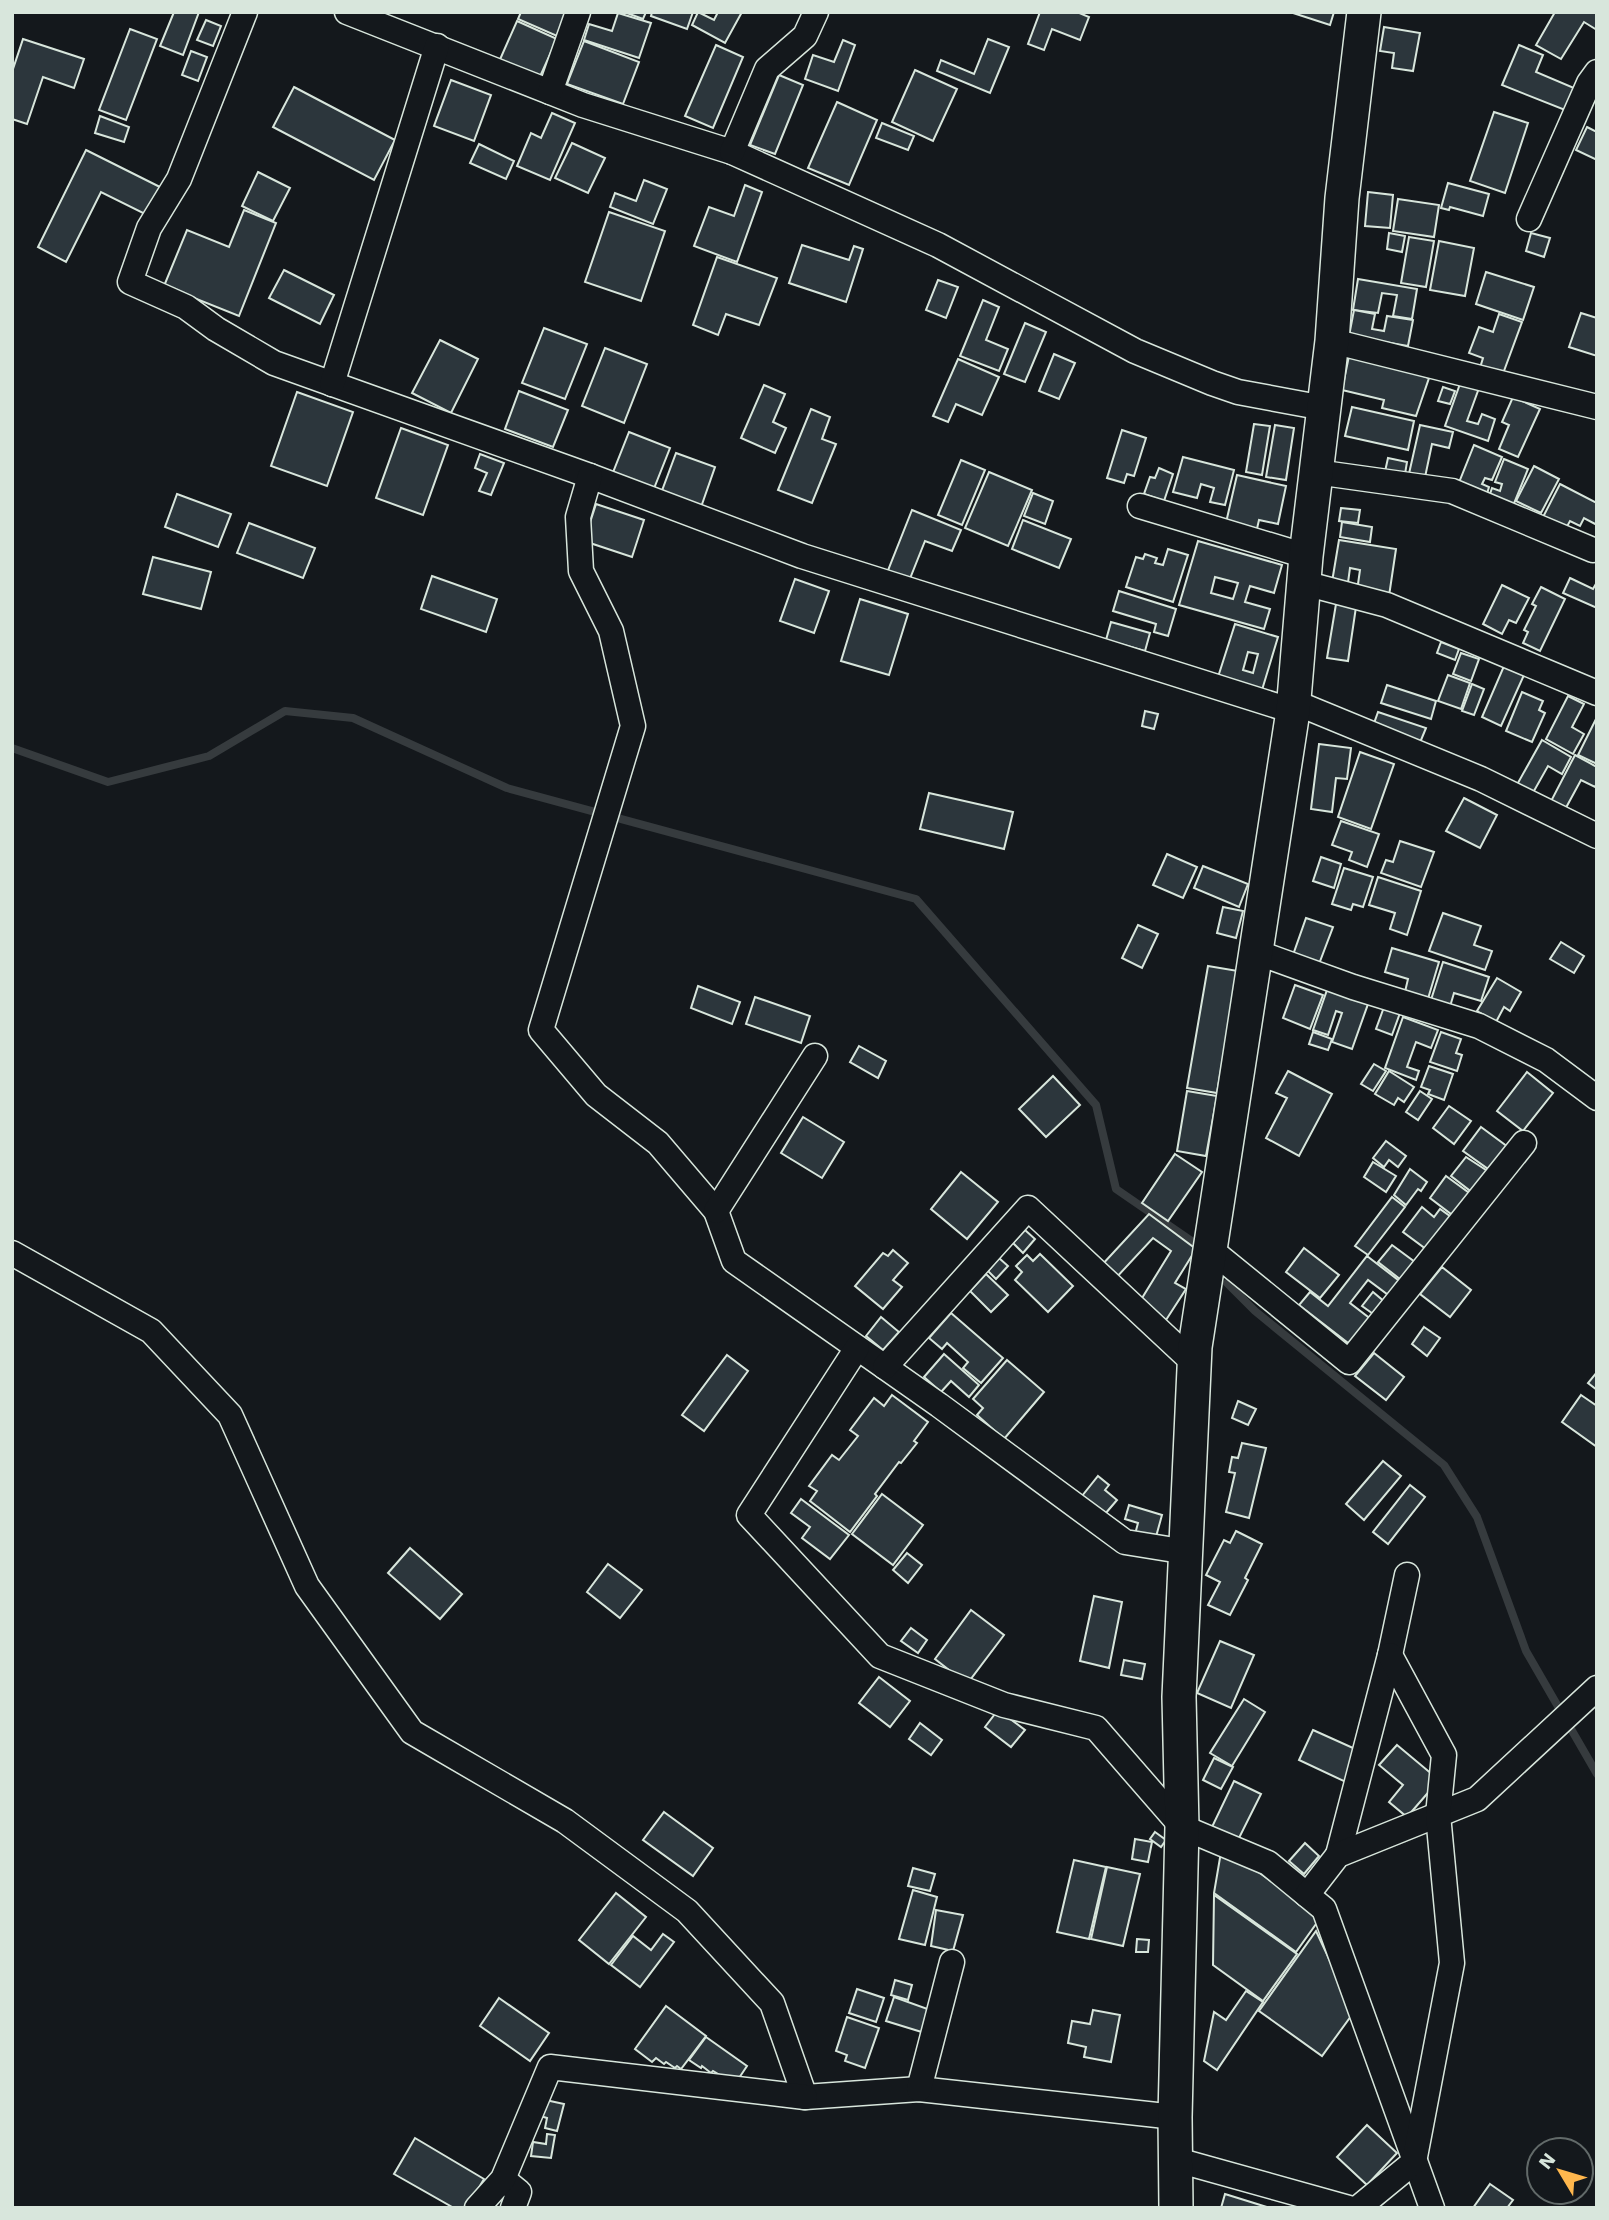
<svg xmlns="http://www.w3.org/2000/svg" width="1609" height="2220" viewBox="0 0 1609 2220" font-family="'Work Sans',sans-serif">
<style>
.lines{fill:none;stroke-linecap:round;stroke-linejoin:round}
.stream{stroke:#363b3e;stroke-width:8}
.building{fill:#2c363c;stroke:#d8e6dc;stroke-width:2;fill-rule:evenodd}
.street-casing{stroke:#d8e6dc;stroke-width:27}
.secondary-casing{stroke:#d8e6dc;stroke-width:36}
.street{stroke:#14181c;stroke-width:24}
.secondary{stroke:#14181c;stroke-width:33}
</style>
<rect width="100%" height="100%" fill="#14181c"/>
<g class="lines">
<g class="stream">
<polyline points="12,748 108,782 209,756 285,711 353,718 507,788 916,899 1096,1105 1116,1189 1193,1242"/>
<polyline points="1227,1283 1255,1311 1444,1465 1477,1517 1526,1651 1597,1774"/>
</g>
</g>
<g class="building">
<polygon points="174,12 199,12 183,55 160,46"/>
<polygon points="521,12 568,12 557,36 518,19"/>
<polygon points="624,12 646,12 643,19"/>
<polygon points="652,12 693,12 687,29 651,16"/>
<polygon points="698,12 714,20 718,12 742,12 725,43 692,25"/>
<polygon points="1040,12 1077,12 1089,17 1080,40 1052,29 1044,50 1028,44"/>
<polygon points="1290,12 1334,12 1330,25"/>
<polygon points="1555,12 1597,12 1597,30 1584,22 1561,59 1536,45"/>
<polygon points="618,13 651,23 639,58 584,40 589,24 612,31"/>
<polygon points="206,20 221,26 213,46 197,40"/>
<polygon points="517,21 557,39 538,81 498,64"/>
<polygon points="1384,27 1420,33 1413,71 1392,68 1394,53 1380,51"/>
<polygon points="130,29 157,39 126,120 99,110"/>
<polygon points="23,39 84,59 74,88 43,77 27,124 12,119 12,72"/>
<polygon points="988,39 1009,47 990,93 937,71 941,60 974,74"/>
<polygon points="843,40 855,45 838,91 805,79 813,55 834,62"/>
<polygon points="584,41 639,62 623,104 567,84"/>
<polygon points="716,45 743,57 713,128 685,116"/>
<polygon points="1519,45 1543,55 1536,72 1574,88 1565,110 1502,85"/>
<polygon points="191,51 207,57 198,81 182,75"/>
<polygon points="915,70 957,89 933,141 892,122"/>
<polygon points="779,75 803,85 775,154 750,145"/>
<polygon points="451,80 491,95 474,141 434,126"/>
<polygon points="294,87 395,140 374,180 273,127"/>
<polygon points="837,102 877,120 849,185 808,168"/>
<polygon points="1494,112 1528,123 1505,193 1470,181"/>
<polygon points="552,113 575,123 550,180 517,166 531,133 541,138"/>
<polygon points="100,116 129,127 124,142 95,133"/>
<polygon points="882,123 914,136 908,150 876,138"/>
<polygon points="1587,127 1597,132 1597,160 1576,150"/>
<polygon points="572,143 605,158 588,193 555,178"/>
<polygon points="479,144 514,161 506,179 470,163"/>
<polygon points="86,150 160,187 145,214 101,192 66,262 38,247"/>
<polygon points="258,172 290,188 273,221 242,206"/>
<polygon points="644,180 667,189 653,224 610,207 615,193 636,201"/>
<polygon points="1448,183 1489,194 1483,216 1450,207 1449,210 1441,208"/>
<polygon points="745,185 762,192 737,262 694,246 709,207 734,216"/>
<polygon points="1368,192 1393,195 1390,228 1365,226"/>
<polygon points="1398,199 1439,205 1434,237 1393,231"/>
<polygon points="244,210 276,223 239,316 164,286 187,230 229,247"/>
<polygon points="609,212 665,231 641,301 585,282"/>
<polygon points="1389,233 1405,236 1402,252 1387,249"/>
<polygon points="1531,233 1550,238 1544,257 1526,251"/>
<polygon points="1409,237 1434,241 1426,287 1401,283"/>
<polygon points="1439,241 1474,248 1465,296 1430,290"/>
<polygon points="802,245 849,260 854,246 863,249 846,302 789,283"/>
<polygon points="717,257 777,278 759,325 726,314 718,335 693,325"/>
<polygon points="284,270 334,295 320,324 269,298"/>
<polygon points="1486,272 1534,287 1523,320 1476,304"/>
<polygon points="1358,279 1417,289 1412,319 1393,316 1397,295 1382,293 1378,313 1353,310"/>
<polygon points="938,280 958,287 946,318 926,310"/>
<polygon points="983,300 999,307 986,340 1008,349 999,371 960,356"/>
<polygon points="1354,310 1375,314 1372,329 1384,331 1387,316 1413,320 1408,346 1349,336"/>
<polygon points="1581,313 1597,318 1597,356 1569,347"/>
<polygon points="1499,314 1522,322 1501,379 1479,371 1483,358 1469,353 1479,327 1493,332"/>
<polygon points="1025,323 1046,332 1025,382 1004,374"/>
<polygon points="544,328 587,344 565,399 522,383"/>
<polygon points="440,340 478,359 451,413 412,393"/>
<polygon points="605,348 647,364 624,423 582,406"/>
<polygon points="1350,351 1429,378 1416,416 1382,408 1384,400 1342,390"/>
<polygon points="1054,354 1075,363 1059,399 1039,391"/>
<polygon points="958,359 999,377 982,415 956,404 948,422 933,416"/>
<polygon points="1461,381 1479,388 1467,421 1478,424 1482,414 1495,419 1488,441 1445,426"/>
<polygon points="764,385 785,394 773,422 786,428 775,453 741,438"/>
<polygon points="1443,387 1455,391 1450,404 1438,401"/>
<polygon points="519,391 568,410 553,447 505,429"/>
<polygon points="297,392 353,412 327,486 271,466"/>
<polygon points="1513,397 1540,409 1518,457 1499,449 1509,425 1502,422"/>
<polygon points="1352,407 1414,421 1408,450 1345,436"/>
<polygon points="811,409 830,417 822,439 836,444 812,503 778,490"/>
<polygon points="1254,424 1270,426 1262,475 1246,472"/>
<polygon points="1275,425 1294,428 1286,480 1266,477"/>
<polygon points="1420,425 1453,432 1449,448 1432,444 1424,482 1408,478"/>
<polygon points="401,428 448,445 423,515 376,498"/>
<polygon points="1122,430 1146,438 1134,476 1127,474 1124,483 1107,478"/>
<polygon points="629,432 670,448 651,496 610,480"/>
<polygon points="1474,445 1502,457 1492,480 1485,478 1482,484 1489,487 1486,497 1458,485"/>
<polygon points="676,453 715,467 700,510 660,496"/>
<polygon points="480,454 504,463 491,495 479,491 487,473 475,468"/>
<polygon points="1183,457 1234,470 1225,505 1210,502 1214,488 1201,484 1197,498 1173,492"/>
<polygon points="1388,458 1407,462 1404,480 1384,476"/>
<polygon points="1504,459 1528,469 1513,506 1489,497 1492,488 1500,491 1502,484 1495,482"/>
<polygon points="961,460 985,470 962,525 938,515"/>
<polygon points="1534,466 1559,479 1541,513 1516,501"/>
<polygon points="1159,468 1173,474 1164,501 1144,494 1150,477 1155,478"/>
<polygon points="989,472 1032,490 1008,546 965,528"/>
<polygon points="1237,475 1286,486 1278,524 1259,520 1256,533 1225,527"/>
<polygon points="1560,484 1597,503 1597,525 1584,518 1580,526 1570,521 1565,530 1542,519"/>
<polygon points="1033,493 1053,501 1045,524 1024,516"/>
<polygon points="177,494 231,514 218,547 165,527"/>
<polygon points="596,504 644,520 632,557 584,541"/>
<polygon points="1341,508 1360,510 1358,523 1339,521"/>
<polygon points="912,510 961,530 952,551 925,541 909,581 887,573"/>
<polygon points="1023,520 1071,539 1059,568 1012,549"/>
<polygon points="1342,522 1372,527 1370,542 1340,537"/>
<polygon points="249,523 315,548 303,578 237,553"/>
<polygon points="1339,540 1396,549 1389,596 1357,591 1360,570 1350,568 1347,590 1331,588"/>
<path d="M1198,541L1282,565L1274,593L1250,586L1245,602L1270,609L1264,629L1179,605ZM1215,577L1238,583L1233,599L1211,593Z"/>
<polygon points="1168,549 1188,555 1173,602 1126,587 1136,557 1143,559 1145,554 1157,558 1155,563 1163,565"/>
<polygon points="153,557 211,572 201,609 143,594"/>
<polygon points="432,576 497,599 486,632 421,609"/>
<polygon points="1570,578 1593,589 1597,582 1597,608 1563,593"/>
<polygon points="795,579 829,591 814,633 780,621"/>
<polygon points="1502,585 1529,598 1516,623 1509,620 1502,634 1483,624"/>
<polygon points="1541,587 1565,599 1540,651 1523,643 1528,632 1524,630 1536,606 1532,604"/>
<polygon points="1119,591 1176,609 1168,636 1154,632 1156,624 1113,611"/>
<polygon points="860,599 908,614 889,675 841,661"/>
<polygon points="1336,604 1356,607 1348,661 1327,658"/>
<polygon points="1111,622 1150,633 1145,651 1106,640"/>
<path d="M1235,624L1278,637L1262,690L1218,677ZM1248,652L1258,654L1253,673L1243,670Z"/>
<polygon points="1441,642 1459,649 1455,660 1437,653"/>
<polygon points="1461,653 1479,659 1471,681 1453,674"/>
<polygon points="1504,666 1524,675 1501,726 1482,717"/>
<polygon points="1448,675 1470,683 1461,709 1438,701"/>
<polygon points="1472,684 1484,689 1474,715 1462,711"/>
<polygon points="1387,685 1436,701 1431,719 1381,703"/>
<polygon points="1522,692 1543,701 1539,710 1545,713 1532,742 1506,731"/>
<polygon points="1568,696 1584,704 1572,727 1584,734 1573,754 1546,739"/>
<polygon points="1145,711 1158,714 1154,729 1142,726"/>
<polygon points="1378,712 1426,728 1419,745 1372,729"/>
<polygon points="1597,717 1597,764 1578,755"/>
<polygon points="1542,740 1571,757 1562,774 1548,766 1530,798 1514,790"/>
<polygon points="1319,744 1351,748 1347,779 1336,778 1332,812 1311,809"/>
<polygon points="1360,752 1394,764 1371,829 1338,817"/>
<polygon points="1575,755 1597,767 1597,783 1595,787 1581,780 1562,815 1548,807"/>
<polygon points="929,793 1013,812 1004,849 920,829"/>
<polygon points="1464,798 1497,815 1480,848 1446,831"/>
<polygon points="1341,821 1379,834 1367,867 1349,860 1352,852 1332,845"/>
<polygon points="1400,841 1434,852 1421,887 1381,873 1386,860 1393,862"/>
<polygon points="1167,854 1197,867 1183,898 1153,885"/>
<polygon points="1321,857 1341,864 1334,888 1313,881"/>
<polygon points="1203,866 1248,884 1239,907 1194,888"/>
<polygon points="1344,868 1373,877 1363,907 1353,904 1351,910 1332,904"/>
<polygon points="1378,877 1421,891 1407,935 1390,929 1395,913 1369,905"/>
<polygon points="1223,907 1243,911 1236,938 1217,933"/>
<polygon points="1443,913 1481,926 1474,945 1492,951 1485,970 1429,951"/>
<polygon points="1306,918 1333,927 1319,964 1293,955"/>
<polygon points="1138,925 1158,934 1142,968 1122,958"/>
<polygon points="1561,942 1584,956 1574,973 1550,959"/>
<polygon points="1392,948 1439,962 1427,1002 1404,996 1408,979 1385,972"/>
<polygon points="1443,962 1489,977 1481,1001 1454,993 1449,1010 1430,1003"/>
<polygon points="1208,966 1238,971 1217,1093 1187,1088"/>
<polygon points="1497,978 1521,992 1510,1011 1504,1007 1496,1022 1477,1011"/>
<polygon points="1295,985 1323,995 1310,1029 1283,1018"/>
<polygon points="698,986 740,1002 732,1024 691,1008"/>
<polygon points="1327,990 1368,1004 1352,1049 1332,1042 1342,1013 1336,1011 1328,1035 1313,1030"/>
<polygon points="755,997 810,1016 801,1043 746,1024"/>
<polygon points="1384,1007 1400,1013 1392,1035 1376,1029"/>
<polygon points="1403,1017 1438,1030 1431,1048 1416,1042 1407,1067 1419,1071 1416,1080 1385,1068"/>
<polygon points="1313,1032 1332,1039 1328,1050 1309,1044"/>
<polygon points="1441,1032 1461,1039 1456,1053 1462,1055 1457,1071 1430,1062"/>
<polygon points="859,1046 886,1061 878,1078 850,1062"/>
<polygon points="1374,1064 1386,1071 1373,1091 1361,1084"/>
<polygon points="1429,1066 1453,1074 1444,1100 1428,1094 1430,1090 1421,1087"/>
<polygon points="1288,1071 1332,1094 1299,1156 1266,1138 1287,1098 1276,1093"/>
<polygon points="1389,1071 1414,1087 1404,1102 1398,1098 1394,1105 1375,1094"/>
<polygon points="1527,1072 1553,1093 1523,1131 1497,1111"/>
<polygon points="1053,1076 1080,1105 1046,1137 1019,1109"/>
<polygon points="1187,1091 1217,1096 1206,1156 1177,1151"/>
<polygon points="1420,1091 1432,1099 1418,1120 1406,1112"/>
<polygon points="1449,1106 1471,1121 1454,1144 1433,1128"/>
<polygon points="803,1117 844,1142 822,1178 781,1153"/>
<polygon points="1481,1127 1508,1147 1491,1171 1463,1151"/>
<polygon points="1386,1141 1406,1156 1398,1167 1389,1160 1384,1167 1373,1158"/>
<polygon points="1175,1154 1202,1172 1168,1221 1142,1203"/>
<polygon points="1466,1157 1489,1172 1473,1193 1451,1176"/>
<polygon points="1373,1162 1396,1176 1386,1192 1364,1177"/>
<polygon points="1410,1169 1427,1182 1421,1191 1418,1189 1406,1205 1394,1195"/>
<polygon points="961,1172 998,1202 967,1239 931,1209"/>
<polygon points="1446,1176 1472,1195 1455,1217 1430,1198"/>
<polygon points="1392,1197 1405,1207 1368,1255 1355,1246"/>
<polygon points="1422,1207 1434,1217 1440,1209 1454,1219 1430,1252 1403,1232"/>
<polygon points="1149,1214 1196,1249 1175,1283 1186,1289 1166,1320 1139,1303 1171,1251 1153,1238 1114,1280 1100,1267"/>
<polygon points="1025,1230 1035,1239 1023,1253 1013,1243"/>
<polygon points="1392,1245 1419,1265 1405,1283 1378,1262"/>
<polygon points="1304,1248 1339,1275 1320,1298 1286,1272"/>
<polygon points="893,1250 908,1263 893,1280 902,1287 883,1309 855,1286 883,1253 888,1256"/>
<polygon points="1040,1254 1073,1286 1048,1312 1015,1280 1022,1272 1016,1266 1027,1255 1033,1261"/>
<polygon points="1367,1256 1402,1283 1391,1297 1368,1280 1350,1303 1372,1320 1352,1346 1299,1305 1310,1292 1328,1306"/>
<polygon points="999,1258 1008,1266 996,1279 988,1271"/>
<polygon points="1442,1267 1471,1290 1450,1317 1420,1294"/>
<polygon points="986,1274 1008,1295 991,1312 970,1291"/>
<polygon points="1373,1292 1386,1303 1376,1316 1362,1306"/>
<polygon points="951,1313 1003,1358 981,1383 963,1368 968,1362 947,1343 942,1349 929,1338"/>
<polygon points="881,1317 899,1332 883,1350 866,1336"/>
<polygon points="1424,1327 1440,1338 1427,1356 1412,1344"/>
<polygon points="1374,1353 1404,1377 1386,1400 1355,1376"/>
<polygon points="944,1354 979,1385 969,1397 951,1381 941,1392 924,1377"/>
<polygon points="727,1355 748,1371 704,1431 682,1415"/>
<polygon points="1007,1360 1044,1392 1004,1439 977,1415 983,1408 973,1399"/>
<polygon points="1597,1372 1597,1390 1588,1383"/>
<polygon points="892,1395 928,1422 914,1441 917,1443 901,1463 899,1462 875,1494 877,1496 850,1532 810,1501 817,1491 809,1486 832,1455 839,1460 858,1436 850,1430 874,1398 884,1406"/>
<polygon points="1581,1395 1597,1406 1597,1447 1562,1422"/>
<polygon points="1238,1401 1256,1409 1248,1425 1232,1418"/>
<polygon points="1242,1443 1266,1448 1249,1518 1226,1512 1235,1473 1229,1472 1232,1457 1238,1458"/>
<polygon points="1383,1461 1401,1476 1364,1520 1346,1504"/>
<polygon points="1098,1476 1109,1485 1105,1490 1117,1500 1105,1514 1082,1496"/>
<polygon points="1410,1485 1425,1497 1388,1544 1373,1532"/>
<polygon points="882,1494 923,1525 893,1565 852,1534"/>
<polygon points="801,1499 849,1535 830,1559 802,1538 810,1527 791,1513"/>
<polygon points="1129,1505 1162,1515 1154,1544 1134,1538 1138,1523 1125,1519"/>
<polygon points="1236,1531 1262,1544 1245,1578 1248,1580 1230,1615 1208,1605 1220,1582 1206,1575 1224,1540 1230,1543"/>
<polygon points="410,1548 462,1594 440,1619 388,1573"/>
<polygon points="907,1553 922,1565 908,1583 893,1570"/>
<polygon points="608,1564 642,1590 620,1618 587,1592"/>
<polygon points="1094,1596 1122,1602 1109,1668 1080,1661"/>
<polygon points="971,1610 1004,1635 967,1684 935,1659"/>
<polygon points="911,1628 927,1640 918,1653 901,1641"/>
<polygon points="1220,1641 1254,1655 1231,1708 1197,1693"/>
<polygon points="1124,1660 1145,1664 1142,1679 1121,1675"/>
<polygon points="879,1677 910,1701 890,1727 859,1703"/>
<polygon points="1244,1699 1265,1712 1232,1766 1210,1753"/>
<polygon points="998,1710 1025,1730 1011,1747 985,1727"/>
<polygon points="920,1723 942,1740 931,1755 909,1739"/>
<polygon points="1313,1730 1362,1752 1348,1783 1299,1760"/>
<polygon points="1397,1745 1439,1780 1407,1817 1389,1802 1403,1785 1379,1765"/>
<polygon points="1214,1758 1233,1767 1221,1789 1203,1780"/>
<polygon points="1234,1781 1261,1794 1237,1842 1211,1829"/>
<polygon points="664,1812 713,1848 693,1876 643,1840"/>
<polygon points="1155,1832 1166,1840 1161,1847 1150,1839"/>
<polygon points="1135,1839 1152,1842 1148,1862 1132,1859"/>
<polygon points="1305,1843 1319,1856 1304,1874 1289,1861"/>
<polygon points="1222,1846 1321,1917 1296,1952 1214,1893"/>
<polygon points="1074,1860 1106,1867 1089,1939 1057,1932"/>
<polygon points="1107,1867 1140,1874 1123,1946 1091,1939"/>
<polygon points="913,1868 935,1874 930,1891 908,1886"/>
<polygon points="913,1890 937,1897 925,1945 899,1939"/>
<polygon points="616,1893 646,1917 609,1964 579,1940"/>
<polygon points="1214,1895 1297,1954 1263,2001 1213,1965"/>
<polygon points="936,1910 963,1915 953,1951 931,1946"/>
<polygon points="1316,1931 1354,2012 1322,2056 1259,2011"/>
<polygon points="663,1934 674,1942 640,1987 611,1965 633,1936 651,1950"/>
<polygon points="1137,1939 1149,1940 1148,1952 1136,1952"/>
<polygon points="895,1980 912,1985 908,2000 891,1995"/>
<polygon points="857,1989 884,1998 876,2022 849,2013"/>
<polygon points="1246,1991 1263,2002 1217,2070 1204,2061 1214,2012 1226,2020"/>
<polygon points="894,1997 936,2012 928,2034 886,2021"/>
<polygon points="499,1998 549,2033 530,2061 480,2026"/>
<polygon points="666,2006 706,2036 681,2069 677,2066 675,2068 666,2062 664,2064 656,2058 652,2062 635,2049"/>
<polygon points="1093,2010 1120,2015 1111,2062 1084,2057 1086,2047 1068,2043 1072,2021 1090,2024"/>
<polygon points="847,2017 879,2028 865,2068 845,2061 847,2055 836,2051"/>
<polygon points="706,2037 747,2066 735,2084 713,2071 711,2073 702,2066 701,2068 689,2060"/>
<polygon points="541,2099 564,2104 557,2131 545,2128 547,2118 537,2115"/>
<polygon points="1367,2125 1397,2153 1367,2185 1337,2157"/>
<polygon points="547,2134 555,2135 551,2158 531,2156 533,2142 546,2144"/>
<polygon points="415,2138 484,2179 467,2208 454,2208 394,2174"/>
<polygon points="1490,2184 1513,2200 1507,2208 1473,2208"/>
<polygon points="1225,2194 1270,2208 1221,2208"/>
</g>
<g class="lines">
<defs>
<g id="street">
<polyline points="245,12 179,179 149,228 130,282 186,307 216,329 274,363 590,476 802,556 1293,711"/>
<polyline points="347,12 583,105 732,152 938,245 1135,351 1212,383 1238,392 1324,408"/>
<polyline points="550,92 578,12"/>
<polyline points="732,152 767,69 805,36 816,12"/>
<polyline points="1529,219 1589,83 1597,72"/>
<polyline points="1332,341 1597,407"/>
<polyline points="332,384 437,46"/>
<polyline points="1316,472 1452,491 1593,550"/>
<polyline points="590,476 578,517 581,571 611,631 633,726 541,1030 596,1095 658,1143 716,1211 734,1261 939,1405 1125,1542 1187,1552"/>
<polyline points="1140,506 1306,556"/>
<polyline points="1304,583 1387,605 1597,693"/>
<polyline points="1294,702 1481,779 1597,836"/>
<polyline points="1256,952 1353,987 1479,1026 1546,1060 1597,1098"/>
<polyline points="716,1211 815,1056"/>
<polyline points="1210,1249 1349,1362 1524,1143"/>
<polyline points="12,1253 151,1331 230,1415 307,1586 412,1732 565,1821 687,1911 772,2003 805,2097 919,2089 1175,2117"/>
<polyline points="857,1348 749,1515 880,1656 1004,1705 1096,1728 1182,1827 1268,1863 1324,1909 1432,2208"/>
<polyline points="885,1367 1028,1208 1194,1363"/>
<polyline points="1338,1855 1390,1655 1407,1575"/>
<polyline points="1307,1895 1338,1855 1477,1799 1597,1688"/>
<polyline points="919,2089 952,1962"/>
<polyline points="1177,2160 1349,2208"/>
<polyline points="503,2179 519,2192 513,2208"/>
<polyline points="477,2208 503,2179 550,2067 805,2097"/>
<polyline points="1358,2208 1414,2162 1452,1963 1438,1815 1444,1755 1390,1655"/>
</g>
<polyline id="secondary" points="1176,2208 1175,2117 1182,1827 1179,1697 1195,1347 1293,711 1306,556 1332,341 1342,198 1364,12"/>
</defs>
<use href="#street" class="street-casing"/>
<use href="#secondary" class="secondary-casing"/>
<use href="#street" class="street"/>
<use href="#secondary" class="secondary"/>
</g>
<rect width="1609" height="2220" fill="none" stroke="#d8e6dc" stroke-width="28"/>
<g transform="translate(1560 2171) rotate(308)"><circle r="33" fill="#14181c" stroke="#626a69" stroke-width="2"/>
<path d="M0-5L12 26L0 18L-12 26Z" fill="#ffb74d"/>
<text y="-10" font-size="19" font-weight="bold" text-anchor="middle" fill="#d8e6dc">N</text>
</g>
</svg>
